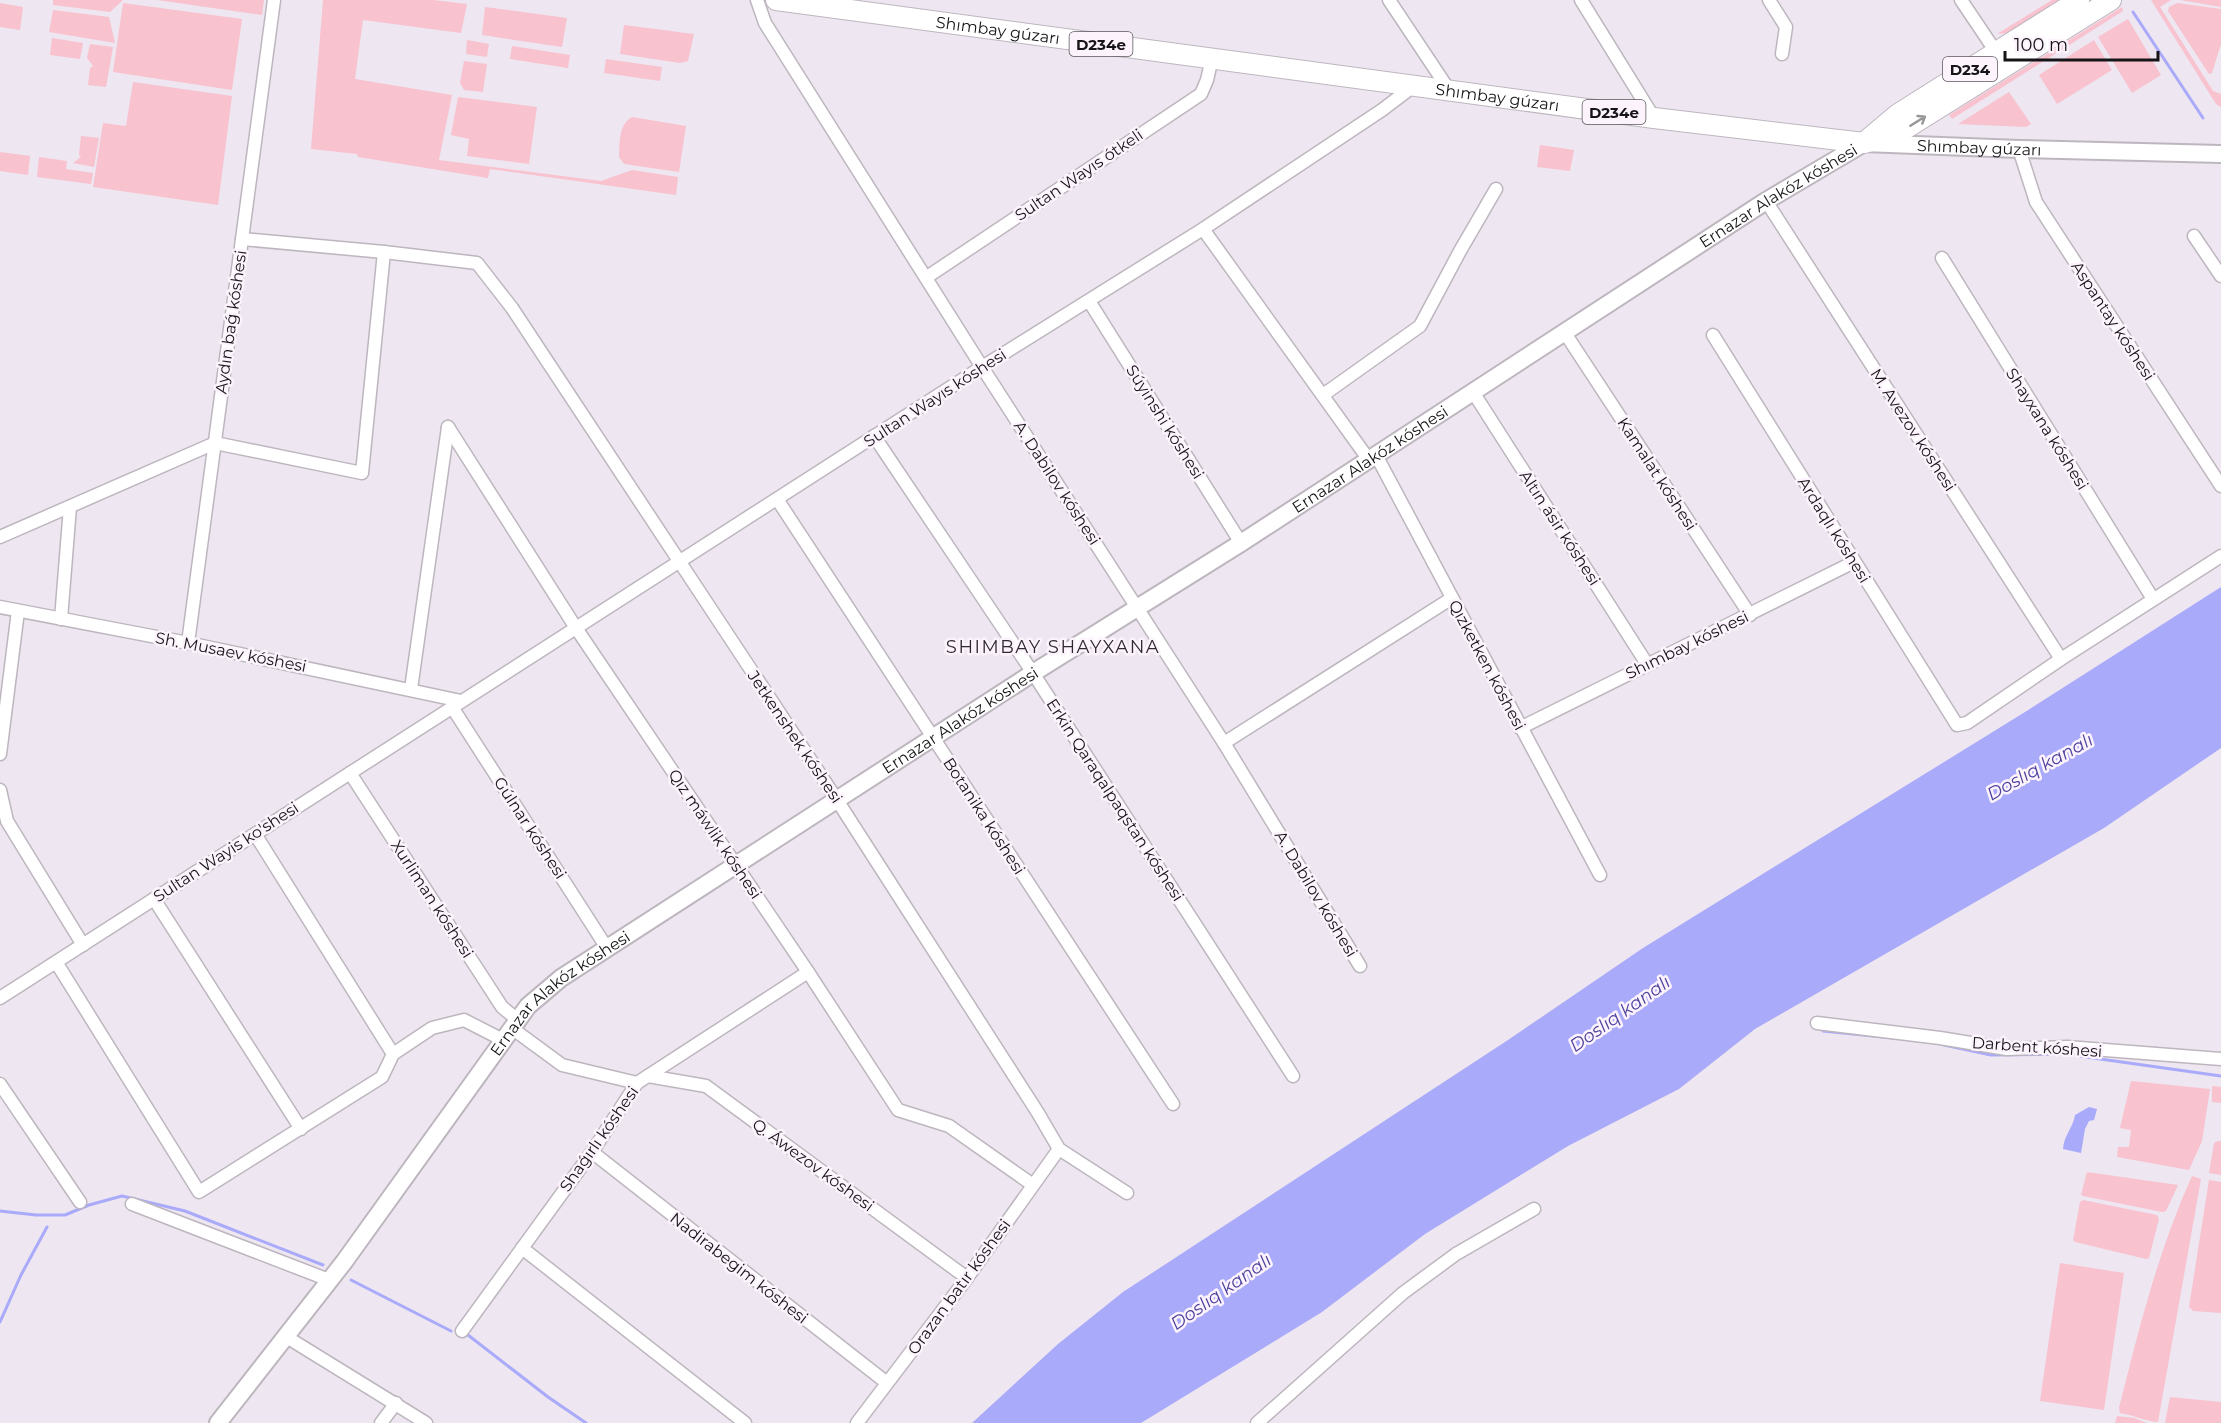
<svg xmlns="http://www.w3.org/2000/svg" width="2221" height="1423" viewBox="0 0 2221 1423" font-family="Montserrat,sans-serif">
<style>
.green{fill:#f8c2cf}
.water{fill:#a9aaf9}
.lines{fill:none;stroke-linecap:round;stroke-linejoin:round}
.stream{stroke:#a9aaf9;stroke-width:3}
.street-casing{stroke:#beb6bf;stroke-width:15}
.secondary-casing{stroke:#beb6bf;stroke-width:20}
.primary-casing{stroke:#beb6bf;stroke-width:22}
.street{stroke:#fff;stroke-width:12}
.secondary{stroke:#fff;stroke-width:16}
.primary{stroke:#fff;stroke-width:20}
.oneway{stroke:#969597}
.labels{text-anchor:middle;dominant-baseline:central;stroke-width:5;stroke-linejoin:round;paint-order:stroke}
.shield{fill:#fcf3fd;stroke:#5b575c;stroke-width:1.5}
.shield-label{font-size:15px;font-weight:bold;fill:#161417}
.street-label{font-size:16px;fill:#161417;stroke:#fcf3fd}
.neighbourhood-label{font-size:18px;letter-spacing:1.5px;fill:#2f2930;stroke:#fcf3fd}
.water-label{font-size:18px;font-style:italic;fill:#4a429c;stroke:#fcf3fd}
</style>
<rect width="100%" height="100%" fill="#eee6f0"/>
<g class="green">
<polygon points="53,0 123,0 110,12 53,5"/>
<polygon points="157,0 264,0 262,15"/>
<polygon points="323,0 433,0 467,4 461,33 363,20 355,79 452,95 439,160 601,181 632,170 678,177 676,195 490,169 488,178 358,157 357,154 311,149"/>
<polygon points="2052,0 2063,0 2010,33 1997,34"/>
<polygon points="2151,0 2171,0 2160,7 2213,91 2221,94 2221,107 2216,104"/>
<polygon points="2180,0 2221,0 2221,7"/>
<polygon points="0,3 23,7 20,30 0,27"/>
<polygon points="123,3 242,19 232,90 113,72"/>
<polygon points="2177,3 2221,9 2221,44 2212,73 2209,74 2168,11 2169,7"/>
<polygon points="485,7 567,18 562,47 482,35"/>
<polygon points="2122,7 2123,11 1952,119 1949,115"/>
<polygon points="53,10 109,17 115,43 49,32"/>
<polygon points="2128,19 2161,75 2132,93 2098,37"/>
<polygon points="624,25 694,34 688,61 680,63 620,54"/>
<polygon points="52,38 83,43 80,59 50,55"/>
<polygon points="467,40 489,44 487,57 466,54"/>
<polygon points="2094,40 2112,70 2057,104 2039,75"/>
<polygon points="90,44 113,47 106,87 88,85 90,68 93,66 87,58"/>
<polygon points="512,46 570,55 568,68 510,59"/>
<polygon points="606,59 662,67 660,81 604,73"/>
<polygon points="464,61 487,64 483,92 464,90 460,83"/>
<polygon points="133,82 232,96 218,205 93,187 103,123 126,126"/>
<polygon points="2009,92 2031,124 2026,127 1958,124"/>
<polygon points="458,97 537,107 529,164 467,156 469,139 451,135"/>
<path d="M632,117L686,126L679,172L624,164L619,157C620,143 618,125 632,117Z"/>
<polygon points="81,136 99,138 94,167 73,163 81,157 79,155"/>
<polygon points="1540,145 1574,150 1570,171 1537,167"/>
<polygon points="0,152 30,156 28,175 0,171"/>
<polygon points="39,157 67,161 66,169 93,173 91,184 37,177"/>
<polygon points="2131,1081 2210,1089 2202,1141 2189,1170 2117,1157 2118,1147 2129,1147 2131,1130 2120,1128"/>
<polygon points="2212,1086 2221,1087 2221,1103 2212,1102"/>
<polygon points="2218,1141 2221,1141 2221,1175 2209,1173 2214,1143"/>
<polygon points="2087,1172 2178,1185 2166,1211 2162,1212 2083,1196 2081,1195"/>
<path d="M2192,1176L2201,1179L2158,1422C2144,1421 2134,1415 2120,1413L2119,1408C2139,1329 2158,1251 2192,1176Z"/>
<polygon points="2209,1180 2221,1182 2221,1313 2193,1311 2189,1307"/>
<polygon points="2083,1200 2157,1215 2159,1219 2149,1258 2146,1259 2075,1242 2073,1240 2080,1202"/>
<polygon points="2060,1263 2124,1273 2104,1410 2040,1401"/>
<polygon points="2170,1397 2221,1402 2221,1423 2165,1423"/>
<polygon points="2117,1416 2134,1418 2147,1423 2115,1423"/>
</g>
<g class="water">
<polygon points="2221,587 2221,748 2104,828 1755,1029 1679,1089 1568,1146 1425,1234 1322,1312 1141,1423 972,1423 1058,1344 1123,1292 1508,1040 1643,948 2025,712"/>
<path d="M2089,1107L2097,1109L2094,1120L2089,1121L2085,1129L2081,1153L2063,1149C2064,1135 2073,1128 2075,1115Z"/>
</g>
<g class="lines">
<g class="stream">
<polyline points="2133,12 2203,118"/>
<polyline points="1823,1031 1893,1038"/>
<polyline points="1944,1045 1991,1055 2066,1054"/>
<polyline points="2079,1056 2221,1076"/>
<polyline points="0,1211 36,1215 65,1215 89,1205 122,1196 185,1211 323,1265"/>
<polyline points="351,1280 451,1331"/>
<polyline points="0,1322 21,1275 47,1227"/>
<polyline points="468,1335 548,1397 586,1423"/>
</g>
<defs>
<g id="street">
<polyline points="757,0 765,23 982,367 1224,743 1360,966"/>
<polyline points="1389,0 1449,90"/>
<polyline points="1581,0 1654,118"/>
<polyline points="1769,0 1786,27 1782,54"/>
<polyline points="1961,0 1996,52"/>
<polyline points="2019,149 2036,202 2221,486"/>
<polyline points="1766,201 2061,659"/>
<polyline points="1203,229 1369,460"/>
<polyline points="2194,236 2221,276"/>
<polyline points="242,239 384,252 477,263 512,308 837,800 1038,1113 1059,1149 1127,1193"/>
<polyline points="1942,258 2153,599"/>
<polyline points="927,277 1201,94 1207,80 1212,58"/>
<polyline points="1089,301 1241,543"/>
<polyline points="1565,333 1750,615"/>
<polyline points="1713,335 1957,725 1967,723 2061,659 2221,556"/>
<polyline points="1473,392 1647,664"/>
<polyline points="1323,395 1420,326 1460,251 1496,189"/>
<polyline points="448,427 576,628 808,972 898,1110 949,1126 1033,1185"/>
<polyline points="874,436 1033,673 1293,1076"/>
<polyline points="1376,455 1600,875"/>
<polyline points="777,499 1173,1104"/>
<polyline points="0,537 215,443 362,473 384,252"/>
<polyline points="0,607 188,643 461,701"/>
<polyline points="61,619 70,507"/>
<polyline points="188,643 274,0"/>
<polyline points="411,689 448,427"/>
<polyline points="452,707 607,948"/>
<polyline points="1520,728 1854,562"/>
<polyline points="1224,743 1452,598"/>
<polyline points="0,754 18,611"/>
<polyline points="350,773 502,1007 519,1021"/>
<polyline points="0,790 7,821 83,945"/>
<polyline points="255,834 393,1054"/>
<polyline points="154,899 301,1129"/>
<polyline points="56,962 199,1192 382,1077 393,1054 432,1028 464,1020 505,1041"/>
<polyline points="0,998 982,367 1203,229 1382,110 1415,85"/>
<polyline points="1817,1023 1940,1038 2007,1049 2067,1047 2221,1059"/>
<polyline points="513,1029 562,1065 637,1083"/>
<polyline points="648,1076 706,1086 967,1278"/>
<polyline points="0,1084 80,1202"/>
<polyline points="592,1152 887,1383"/>
<polyline points="132,1204 329,1280"/>
<polyline points="522,1248 745,1423"/>
<polyline points="462,1331 592,1152 637,1083 808,972"/>
<polyline points="285,1336 426,1423"/>
<polyline points="381,1423 396,1403"/>
<polyline points="857,1423 967,1278 1059,1149"/>
<polyline points="1257,1423 1403,1293 1456,1254 1534,1209"/>
</g>
<g id="secondary">
<path id="s1" d="M218,1423L344,1262L528,1006L561,978L1033,673L1241,543L1766,201L1864,143L2019,149L2221,154"/>
</g>
<g id="primary">
<path id="s2" d="M776,0L1654,118L1864,143L1897,134L2111,0"/>
<polyline points="1866,141 1898,114 2079,0"/>
</g>
</defs>
<use href="#street" class="street-casing"/>
<use href="#secondary" class="secondary-casing"/>
<use href="#primary" class="primary-casing"/>
<use href="#street" class="street"/>
<use href="#secondary" class="secondary"/>
<use href="#primary" class="primary"/>
</g>
<defs><path id="oneway-shaft" d="M-6 0H5M1.5-3L5.5 0L1.5 3" fill="none" stroke-width="1.6" stroke-linecap="round" stroke-linejoin="round" transform="scale(1.5)"/></defs>
<use class="oneway" href="#oneway-shaft" transform="translate(1918 121) rotate(-32)"/>
<g class="labels">
<g class="shield">
<rect x="1069.5" y="32" width="63" height="24" rx="4.5"/>
<rect x="1943" y="57" width="54" height="24" rx="4.5"/>
<rect x="1582.5" y="100" width="63" height="24" rx="4.5"/>
</g>
<g class="shield-label">
<text x="1101" y="44">D234e</text>
<text x="1970" y="69">D234</text>
<text x="1614" y="112">D234e</text>
</g>
<g class="street-label">
<text stroke="none"><textPath href="#s2" startOffset="224">Shımbay gúzarı</textPath></text>
<text stroke="none"><textPath href="#s2" startOffset="728">Shımbay gúzarı</textPath></text>
<text stroke="none"><textPath href="#s1" startOffset="2226">Shımbay gúzarı</textPath></text>
<text transform="translate(1079 175) rotate(-34)">Sultan Wayıs ótkeli</text>
<text stroke="none"><textPath href="#s1" startOffset="2010">Ernazar Alakóz kóshesi</textPath></text>
<text transform="translate(2113 321) rotate(57)">Aspantay kóshesi</text>
<text transform="translate(231 322) rotate(-82)">Aydın baǵ kóshesi</text>
<text transform="translate(935 398) rotate(-33)">Sultan Wayıs kóshesi</text>
<text transform="translate(1165 422) rotate(58)">Súyinshi kóshesi</text>
<text transform="translate(2047 429) rotate(58)">Shayxana kóshesi</text>
<text transform="translate(1913 430) rotate(57)">M. Avezov kóshesi</text>
<text stroke="none"><textPath href="#s1" startOffset="1524">Ernazar Alakóz kóshesi</textPath></text>
<text transform="translate(1657 474) rotate(57)">Kamalat kóshesi</text>
<text transform="translate(1057 483) rotate(57)">A. Dabilov kóshesi</text>
<text transform="translate(1560 528) rotate(57)">Altın ásir kóshesi</text>
<text transform="translate(1834 530) rotate(58)">Ardaqlı kóshesi</text>
<text transform="translate(1687 645) rotate(-26)">Shımbay kóshesi</text>
<text transform="translate(231 652) rotate(11)">Sh. Musaev kóshesi</text>
<text transform="translate(1487 665) rotate(62)">Qızketken kóshesi</text>
<text stroke="none"><textPath href="#s1" startOffset="1038">Ernazar Alakóz kóshesi</textPath></text>
<text transform="translate(795 737) rotate(56)">Jetkenshek kóshesi</text>
<text transform="translate(1115 800) rotate(57)">Erkin Qaraqalpaqstan kóshesi</text>
<text transform="translate(984 816) rotate(57)">Botanika kóshesi</text>
<text transform="translate(530 828) rotate(57)">Gúlnar kóshesi</text>
<text transform="translate(715 834) rotate(56)">Qız máwlik kóshesi</text>
<text transform="translate(226 852) rotate(-33)">Sultan Wayis ko'shesi</text>
<text transform="translate(1316 894) rotate(59)">A. Dabilov kóshesi</text>
<text transform="translate(432 899) rotate(57)">Xurliman kóshesi</text>
<text stroke="none"><textPath href="#s1" startOffset="552">Ernazar Alakóz kóshesi</textPath></text>
<text transform="translate(2037 1047) rotate(4)">Darbent kóshesi</text>
<text transform="translate(599 1139) rotate(-55)">Shaǵırlı kóshesi</text>
<text transform="translate(813 1165) rotate(36)">Q. Áwezov kóshesi</text>
<text transform="translate(739 1268) rotate(38)">Nadirabegim kóshesi</text>
<text transform="translate(959 1287) rotate(-54)">Orazan batır kóshesi</text>
</g>
<g class="neighbourhood-label">
<text x="1053" y="647">SHIMBAY SHAYXANA</text>
</g>
<g class="water-label">
<text transform="translate(2040 767) rotate(-29)">Doslıq kanalı</text>
<text transform="translate(1620 1014) rotate(-35)">Doslıq kanalı</text>
<text transform="translate(1221 1292) rotate(-35)">Doslıq kanalı</text>
</g>
</g>
<path d="M2005 51v9h153v-9" fill="none" stroke="#161417" stroke-width="3"/>
<text x="2014" y="51" font-size="18" fill="#161417" stroke="#fcf3fd" stroke-width="4.5" paint-order="stroke">100 m</text>
</svg>
